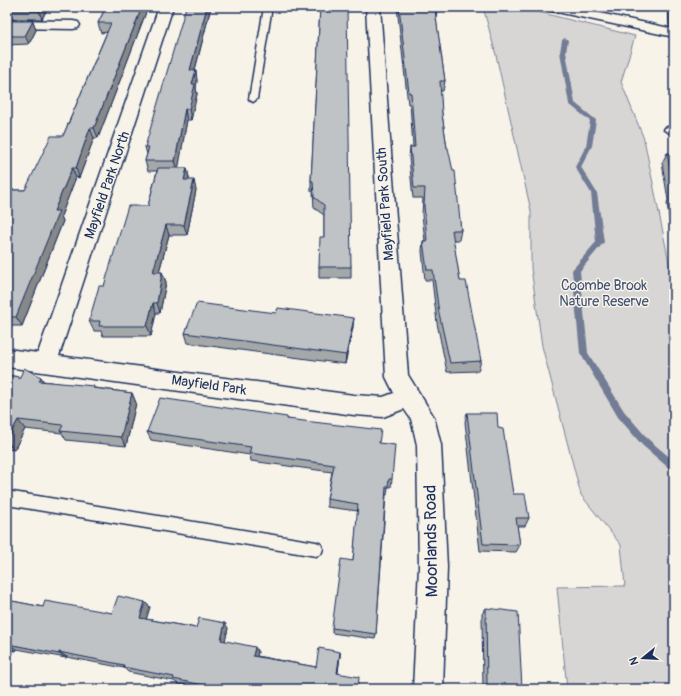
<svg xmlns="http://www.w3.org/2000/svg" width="681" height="696" viewBox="0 0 681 696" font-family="Pangolin,sans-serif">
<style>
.green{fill:#d7d6d4;stroke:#798299}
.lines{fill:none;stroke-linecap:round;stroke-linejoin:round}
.stream{fill:#727c95;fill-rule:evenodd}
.service-casing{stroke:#1b2f5e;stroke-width:3}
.minor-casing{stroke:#1b2f5e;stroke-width:3}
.secondary-casing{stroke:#1b2f5e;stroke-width:3}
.service{fill:#f7f3e8;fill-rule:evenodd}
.minor{fill:#f7f3e8;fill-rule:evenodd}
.secondary{fill:#f7f3e8;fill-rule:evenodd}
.wall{fill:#a5a8a9;stroke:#1b2f5e}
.shaded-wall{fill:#86888a;stroke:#1b2f5e}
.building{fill:#c0c3c5;stroke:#1b2f5e}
.labels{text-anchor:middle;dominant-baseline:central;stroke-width:3;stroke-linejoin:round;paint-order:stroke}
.street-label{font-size:14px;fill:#1b2f5e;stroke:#f7f3e8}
.park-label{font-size:14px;fill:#415076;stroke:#f7f3e8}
.near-street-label{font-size:17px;fill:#1b2f5e;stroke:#f7f3e8}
</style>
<rect width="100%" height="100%" fill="#f7f3e8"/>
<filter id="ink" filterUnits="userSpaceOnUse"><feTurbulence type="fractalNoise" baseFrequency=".025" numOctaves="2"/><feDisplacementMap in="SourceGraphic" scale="8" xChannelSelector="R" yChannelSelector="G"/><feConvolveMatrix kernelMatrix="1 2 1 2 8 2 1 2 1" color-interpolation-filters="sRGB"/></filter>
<g filter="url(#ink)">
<polygon class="green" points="483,7 518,7 635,36 621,82 644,139 674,287 674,689 567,689 557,587 625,586 621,545 581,495 542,346 531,268 531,211 496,55"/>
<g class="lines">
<polygon class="stream" points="565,38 568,40 566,52 575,103 596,120 592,146 581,167 597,193 604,242 580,271 588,353 624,411 648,439 674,461 674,471 671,470 642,445 618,417 580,353 572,270 596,242 591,193 575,167 586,146 590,121 569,104 560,52 562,40"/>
<defs>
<g id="service">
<polygon points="264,7 272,7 257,99 253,102 249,99"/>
<polygon points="668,127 674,129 674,135 664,130 665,128"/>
<polygon points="7,491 316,542 321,544 323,549 321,554 316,556 7,505"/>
</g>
<g id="minor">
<polygon points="159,7 173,7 59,356 354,395 383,397 394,393 386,377 366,7 380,7 408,375 434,417 441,445 447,567 443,689 413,689 419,567 417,445 411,419 404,409 383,417 354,415 7,367 7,349 38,353"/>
<polygon points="7,20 73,21 78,22 80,25 78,28 73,29 7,28"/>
</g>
<polygon id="secondary" points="545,7 571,7 674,29 674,37 552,11 547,10"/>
</defs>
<use href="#service" class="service-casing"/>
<use href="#minor" class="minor-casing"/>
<use href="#secondary" class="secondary-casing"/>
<use href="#service" class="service"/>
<use href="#minor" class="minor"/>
<use href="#secondary" class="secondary"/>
</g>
<g class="wall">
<polygon points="7,7 48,7 42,19 7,19"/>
<polygon points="106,7 148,7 98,138 94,138 79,178 76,177 61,216 63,221 22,326 7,326 7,190 25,190 63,136 107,32 101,33 98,23"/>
<polygon points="211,7 195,70 197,81 196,88 197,94 191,120 187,120 178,168 187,168 189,178 189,180 196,190 187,235 169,235 159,272 162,272 166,282 160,313 156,313 151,336 103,336 101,331 94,331 89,321 104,286 148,206 157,171 148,171 145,161 147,154 145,147"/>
<polygon points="320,7 351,267 351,278 319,278 319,267 324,237 324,215 314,208 313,191 311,191 311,181"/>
<polygon points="397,7 436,7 437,10 436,19 445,81 443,91 440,91 442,114 447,148 461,230 459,240 453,240 460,281 481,361 478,371 447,372 437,323 432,280 425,280 422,251 423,241 425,241 422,215 423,198 413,198 409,158 410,147 413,147 410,104 408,104"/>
<polygon points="668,7 674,7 674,26 669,25"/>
<polygon points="7,21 33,21 36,30 29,44 7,45"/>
<polygon points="674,50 674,60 670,59"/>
<polygon points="667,153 674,154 674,233 671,232 667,203 668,200 662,163"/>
<polygon points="353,327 345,364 188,343 185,333"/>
<polygon points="7,375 43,381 132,393 136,403 126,446 66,440 62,433 25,429 14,450 7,449"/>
<polygon points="467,413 498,428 513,494 529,518 525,526 517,526 520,545 516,552 480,551 465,422"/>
<polygon points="288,419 380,443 392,479 391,487 388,487 387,495 386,495 376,634 375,639 332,633 332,628 353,561 358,511 327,507 327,499 332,472 251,461 250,455 151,440 147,432"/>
<polygon points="7,600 43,607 112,613 145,602 150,607 146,619 196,628 228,628 225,641 258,652 257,656 316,667 340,652 340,656 338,673 358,689 206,689 178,684 174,681 128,672 124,668 67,657 66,658 17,649 16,651 7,649"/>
<polygon points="486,608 522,689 483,689 482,614"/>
</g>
<g class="shaded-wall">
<polygon points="41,7 48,7 42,19 39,11"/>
<polygon points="142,7 148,7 98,138 94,128"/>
<polygon points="207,7 211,7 192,81 190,70"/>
<polygon points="33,21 36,30 29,44 25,36"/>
<polygon points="196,70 197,81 196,88 197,94 191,120 189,109 192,84"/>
<polygon points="185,109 187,120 178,171 175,161"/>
<polygon points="90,128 94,138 79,178 76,168"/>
<polygon points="72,168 76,177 61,216 63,221 22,326 16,317 54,211"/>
<polygon points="187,168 189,178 187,190 184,180"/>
<polygon points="194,180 196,190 187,235 184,225"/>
<polygon points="166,225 169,235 156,283 153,272"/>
<polygon points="162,272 166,282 160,313 157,303"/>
<polygon points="153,303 156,313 151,336 147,326"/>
<polygon points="354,318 353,327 345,364 346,355"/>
<polygon points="41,377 47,387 39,381"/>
<polygon points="132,393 136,403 126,446 121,437"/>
<polygon points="18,420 25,429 14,450 7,441 7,440"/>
<polygon points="145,602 150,607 145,623 140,618"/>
<polygon points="225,623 228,628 224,646 221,640"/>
<polygon points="8,644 17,649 16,651 7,646"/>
<polygon points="255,647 258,652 256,660 253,656"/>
<polygon points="59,652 67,657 66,658 59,654"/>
<polygon points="340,652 340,656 337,677 337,673"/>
</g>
<g class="building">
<polygon points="7,7 41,7 39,11 7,11"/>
<polygon points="106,7 142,7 94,128 90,128 76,168 72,168 54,211 59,211 16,317 7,317 7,190 25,190 51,136 63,136 111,23 98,23"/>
<polygon points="186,7 207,7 190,70 196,70 192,84 195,84 189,109 185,109 175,161 145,161 149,147 145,147"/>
<polygon points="320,7 347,7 351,267 319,267 320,237 324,237 324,205 314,197 313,181 311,181"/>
<polygon points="399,7 436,7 437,10 435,10 445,81 440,81 442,114 447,148 448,148 453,171 455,171 461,230 452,230 460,281 466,281 481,361 450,363 439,313 433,270 427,270 423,241 427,241 424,205 425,188 414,188 410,147 415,147 411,93 409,93"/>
<rect x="673" y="7" width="1" height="8"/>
<polygon points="7,21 33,21 25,36 7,36"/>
<polygon points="667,153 674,154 674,192"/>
<polygon points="158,168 187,168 184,180 194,180 184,225 166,225 153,272 162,272 157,303 153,303 147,326 99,326 100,321 89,321 99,286 104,286 128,206 148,206"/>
<polygon points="672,193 674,193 674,205"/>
<polygon points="197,303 276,313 278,308 354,318 346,355 185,333"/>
<polygon points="24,368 41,377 39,381 94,386 93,388 132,393 121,437 60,431 63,425 18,420 7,440 7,375 19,377 19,379"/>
<polygon points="160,398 287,417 287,419 381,430 379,443 395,445 392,479 389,479 388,487 386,487 376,634 332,628 341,559 353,561 358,504 327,499 334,465 249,453 251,447 147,432"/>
<polygon points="467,413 497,413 498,428 503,429 513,494 525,494 529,518 516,518 520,545 483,544"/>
<polygon points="118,596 145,602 140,618 196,628 199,618 225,623 221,640 255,647 253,656 316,667 319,648 340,652 337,673 359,677 358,689 224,689 173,679 174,677 123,667 124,665 59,652 59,654 8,644 7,646 7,600 43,607 45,601 112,613"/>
<polygon points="486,608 518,612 522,689 487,689"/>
</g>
</g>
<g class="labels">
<g class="street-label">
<text transform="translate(107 185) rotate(-71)">Mayfield Park North</text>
<text transform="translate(385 204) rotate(-94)">Mayfield Park South</text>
<text transform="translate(209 385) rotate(8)">Mayfield Park</text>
</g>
<g class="park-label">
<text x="604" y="285">Coombe Brook<tspan x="604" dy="16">Nature Reserve</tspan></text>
</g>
<g class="near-street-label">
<text transform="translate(431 541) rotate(-91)">Moorlands Road</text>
</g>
</g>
<rect width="681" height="696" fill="none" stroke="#f7f3e8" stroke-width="24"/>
<rect x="12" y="12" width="657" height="672" fill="none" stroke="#1b2f5e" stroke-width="1.5" filter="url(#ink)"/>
<g transform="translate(643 658) rotate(252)" stroke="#f7f3e8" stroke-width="3" paint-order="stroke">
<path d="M0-3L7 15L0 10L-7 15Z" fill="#1b2f5e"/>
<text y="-6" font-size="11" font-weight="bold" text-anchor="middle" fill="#1b2f5e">N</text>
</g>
</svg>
